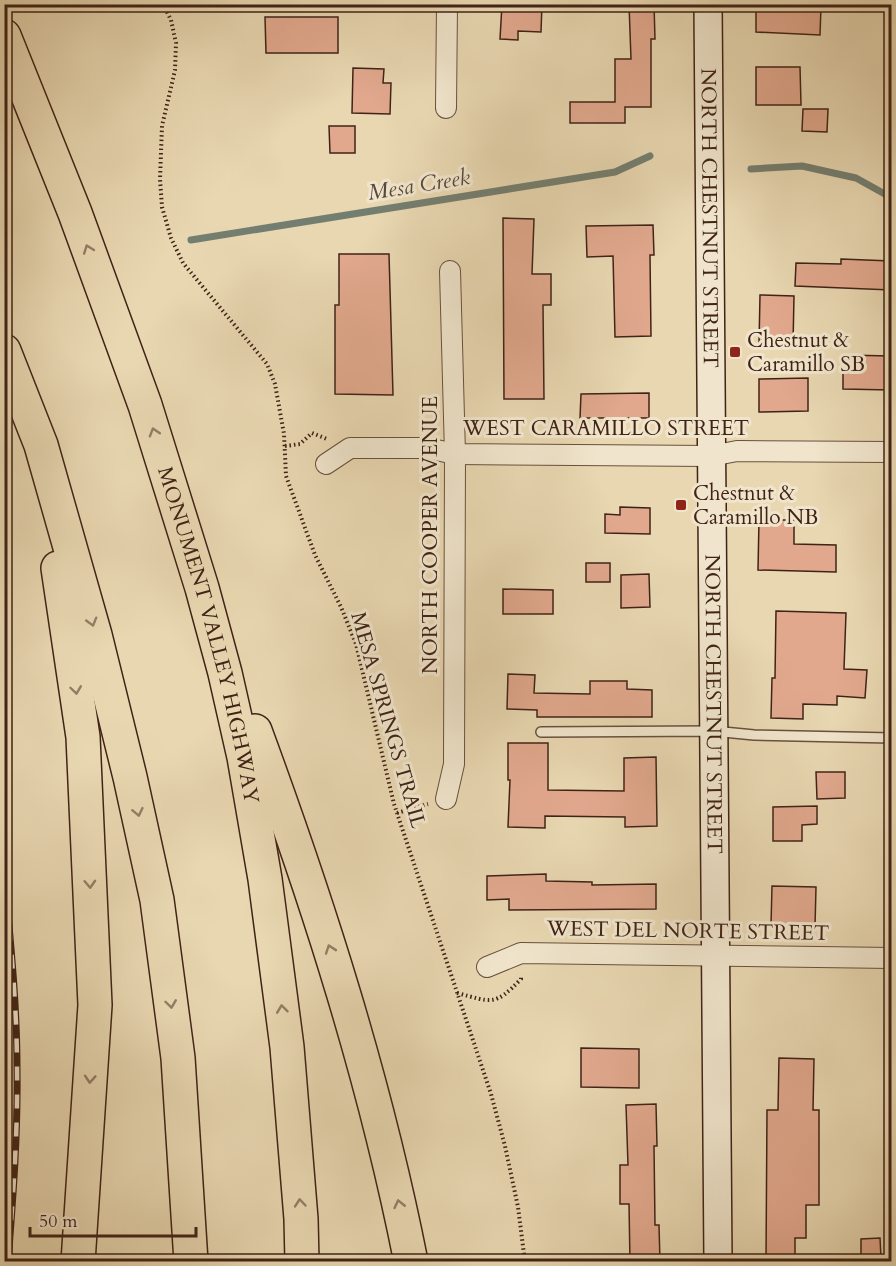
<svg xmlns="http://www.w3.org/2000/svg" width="896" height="1266" viewBox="0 0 896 1266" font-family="Cardo,serif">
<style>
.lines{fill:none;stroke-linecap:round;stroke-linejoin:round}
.stream{stroke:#747e70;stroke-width:7}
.building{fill:#e1a88d;stroke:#402317;stroke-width:1.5}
.service-casing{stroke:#6a503e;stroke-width:12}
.minor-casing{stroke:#6a503e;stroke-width:22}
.secondary-casing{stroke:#402317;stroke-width:30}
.motorway-casing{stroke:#402317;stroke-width:36}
.path{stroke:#402317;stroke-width:4;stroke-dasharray:1.5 3;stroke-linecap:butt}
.service{stroke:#f0e5cc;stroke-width:9}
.minor{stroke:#f0e5cc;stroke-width:20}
.secondary{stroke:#f0e5cc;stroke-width:27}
.motorway{stroke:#e8d7b1;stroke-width:33}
.rail-casing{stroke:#402317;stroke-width:7}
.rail{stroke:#f0e5cc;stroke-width:4.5;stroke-dasharray:14;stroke-linecap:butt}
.oneway{stroke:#947d64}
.poi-dot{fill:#8f2418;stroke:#f0e5cc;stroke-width:2}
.labels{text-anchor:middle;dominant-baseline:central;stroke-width:6;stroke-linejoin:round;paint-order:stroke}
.street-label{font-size:21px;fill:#402317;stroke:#f0e5cc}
.poi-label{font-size:21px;fill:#402317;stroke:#f0e5cc;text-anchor:start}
.water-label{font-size:22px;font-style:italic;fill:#56493c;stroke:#f0e5cc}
</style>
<rect width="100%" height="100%" fill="#e8d7b1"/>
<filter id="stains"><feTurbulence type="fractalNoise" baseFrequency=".00333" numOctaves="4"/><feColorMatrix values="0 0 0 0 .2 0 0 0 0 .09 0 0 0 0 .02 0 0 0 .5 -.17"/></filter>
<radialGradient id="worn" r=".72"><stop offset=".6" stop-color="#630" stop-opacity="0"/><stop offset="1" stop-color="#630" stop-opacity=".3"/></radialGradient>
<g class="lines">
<g class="stream">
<polyline points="751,169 802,166 856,178 892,198"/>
<polyline points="191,240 615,172 650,156"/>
</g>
</g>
<g class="building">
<polygon points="502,4 542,4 541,32 518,31 518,40 500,39"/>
<polygon points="629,4 654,4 655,39 651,39 651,107 625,107 625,123 570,123 570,102 615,102 615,59 631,59"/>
<polygon points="756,4 821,7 820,35 756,32"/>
<polygon points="265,17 338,17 338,53 266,53"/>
<polygon points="756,67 800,67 801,105 756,105"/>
<polygon points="353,68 384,69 383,83 391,83 390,114 352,113"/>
<polygon points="803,109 828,109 827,132 802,131"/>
<polygon points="329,126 355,126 355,153 330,153"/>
<polygon points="503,218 534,219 532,274 551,274 551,305 543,305 544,399 504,399"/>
<polygon points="653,225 654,255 650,255 651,336 615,337 613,256 587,257 586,226"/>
<polygon points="339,254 389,254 393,395 335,394 335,305 339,305"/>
<polygon points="841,259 891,261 891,290 795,286 796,263 841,264"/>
<polygon points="760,295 794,296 793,345 759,344"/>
<polygon points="843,355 891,356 891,390 843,389"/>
<polygon points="808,378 808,411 759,412 759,379"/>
<polygon points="649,393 649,418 580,418 581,394"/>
<polygon points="620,507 650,508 650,534 605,533 605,514 620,515"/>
<polygon points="759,520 794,520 794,544 836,545 836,572 758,570"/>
<rect x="586" y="563" width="24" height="19"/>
<polygon points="649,574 650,607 621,608 621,575"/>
<polygon points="503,589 553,590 553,614 503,614"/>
<polygon points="776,611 846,613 844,669 867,670 865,698 837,696 837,705 803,704 803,719 771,718 772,678 775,678"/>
<polygon points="508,674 535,675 534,693 590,694 590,681 627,681 627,689 652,690 652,717 537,717 537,710 507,709"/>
<polygon points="508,743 548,743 548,790 624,791 624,758 656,757 657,826 625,827 625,817 545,816 545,828 508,827 510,780 508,780"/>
<polygon points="816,772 845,772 845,798 817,799"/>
<polygon points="817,806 817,824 802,825 802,841 773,841 773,807"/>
<polygon points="546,874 546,881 592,882 592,885 656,884 656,909 509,910 509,899 487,900 487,876"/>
<polygon points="772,886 816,887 815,927 771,925"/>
<polygon points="581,1048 639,1049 639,1088 581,1087"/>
<polygon points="779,1058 814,1059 813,1110 819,1110 819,1205 806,1205 806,1238 795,1238 795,1260 766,1260 767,1110 778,1110"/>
<polygon points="656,1104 657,1146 654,1146 655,1225 659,1225 660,1262 630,1262 629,1204 620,1204 620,1165 628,1165 626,1105"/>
<polygon points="880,1238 881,1258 861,1258 861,1239"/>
</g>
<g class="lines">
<defs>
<polyline id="service" points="541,732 713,731 754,735 892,738"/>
<g id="minor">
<polyline points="446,108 447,4"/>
<polyline points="326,464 350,448 427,448 455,454 711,456 737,451 892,452"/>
<polyline points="446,799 454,764 455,454 450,271"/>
<polyline points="487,967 521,953 892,958"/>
</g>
<g id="secondary">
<path id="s1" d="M708,4L718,1262"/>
</g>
<g id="motorway">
<path id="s2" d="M4,36L75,213L145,405L202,588L225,673L244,757L265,879L287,1047L301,1219L302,1262"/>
<polyline points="4,351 41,445 95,635 130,777 157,900 178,1058 191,1262"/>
<polyline points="58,568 83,737 95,1005 78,1262"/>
<path d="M255,731C319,905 375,1080 411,1262"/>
</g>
</defs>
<use href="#service" class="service-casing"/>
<use href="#minor" class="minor-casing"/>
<use href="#secondary" class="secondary-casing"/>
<use href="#motorway" class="motorway-casing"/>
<g class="path">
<polyline points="163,4 171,20 176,43 175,70 162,126 160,179 162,207 171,238 183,263 267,364 275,384 284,434 286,476 315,555 341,607 356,644 394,804 491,1094 505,1146 518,1207 525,1262"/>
<polyline points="285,446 300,444 312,433 327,439"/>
<polyline points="397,813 428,804"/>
<path d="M457,993C492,1002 494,1007 521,979V975"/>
</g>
<use href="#service" class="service"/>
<use href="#minor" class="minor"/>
<use href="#secondary" class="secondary"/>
<use href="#motorway" class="motorway"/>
<defs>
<path id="rail" d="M4,871C10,937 17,1003 17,1068C18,1133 13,1197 8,1262"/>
</defs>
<use href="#rail" class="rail-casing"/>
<use href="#rail" class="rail"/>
</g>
<defs><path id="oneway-chevron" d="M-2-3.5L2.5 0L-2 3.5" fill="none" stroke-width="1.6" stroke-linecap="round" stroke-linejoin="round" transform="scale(1.5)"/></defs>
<g class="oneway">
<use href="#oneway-chevron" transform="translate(88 249) rotate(-110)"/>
<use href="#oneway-chevron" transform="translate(154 432) rotate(-107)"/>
<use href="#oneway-chevron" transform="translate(92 622) rotate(74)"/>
<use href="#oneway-chevron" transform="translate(76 690) rotate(82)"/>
<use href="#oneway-chevron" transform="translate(138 812) rotate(78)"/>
<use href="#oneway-chevron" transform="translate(90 884) rotate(87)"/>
<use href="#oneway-chevron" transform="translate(330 949) rotate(-109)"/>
<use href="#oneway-chevron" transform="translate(171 1004) rotate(82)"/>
<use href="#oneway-chevron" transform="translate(282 1009) rotate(-97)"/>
<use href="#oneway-chevron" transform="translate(90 1079) rotate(94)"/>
<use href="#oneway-chevron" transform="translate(300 1203) rotate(-95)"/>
<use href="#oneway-chevron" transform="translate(399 1204) rotate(-103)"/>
</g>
<g class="poi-dot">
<rect x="729" y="346" width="12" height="12" rx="3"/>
<rect x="675" y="499" width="12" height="12" rx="3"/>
</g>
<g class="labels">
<g class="street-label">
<text stroke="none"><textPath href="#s1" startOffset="214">NORTH CHESTNUT STREET</textPath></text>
<text x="606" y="428">WEST CARAMILLO STREET</text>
<text transform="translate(430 535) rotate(-90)">NORTH COOPER AVENUE</text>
<text stroke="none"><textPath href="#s2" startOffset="634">MONUMENT VALLEY HIGHWAY</textPath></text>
<text stroke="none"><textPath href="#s1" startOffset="700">NORTH CHESTNUT STREET</textPath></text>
<text transform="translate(388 720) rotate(74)">MESA SPRINGS TRAIL</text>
<text transform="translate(688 931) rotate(1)">WEST DEL NORTE STREET</text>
</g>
<g class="poi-label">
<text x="747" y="340">Chestnut &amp;<tspan x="747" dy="24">Caramillo SB</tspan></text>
<text x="693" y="493">Chestnut &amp;<tspan x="693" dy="24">Caramillo NB</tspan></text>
</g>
<g class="water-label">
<text transform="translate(419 185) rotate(-9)">Mesa Creek</text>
</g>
</g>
<rect width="896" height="1266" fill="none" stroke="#e8d7b1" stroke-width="24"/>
<rect x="6" y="6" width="884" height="1254" fill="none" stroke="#402317" stroke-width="3"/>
<rect x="12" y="12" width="872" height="1242" fill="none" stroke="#402317" stroke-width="1.5"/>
<path d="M30 1227v9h166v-9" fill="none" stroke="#402317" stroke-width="3"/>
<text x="39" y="1227" font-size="18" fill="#402317" stroke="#f0e5cc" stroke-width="4.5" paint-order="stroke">50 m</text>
<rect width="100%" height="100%" filter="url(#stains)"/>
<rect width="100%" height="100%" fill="url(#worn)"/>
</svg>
